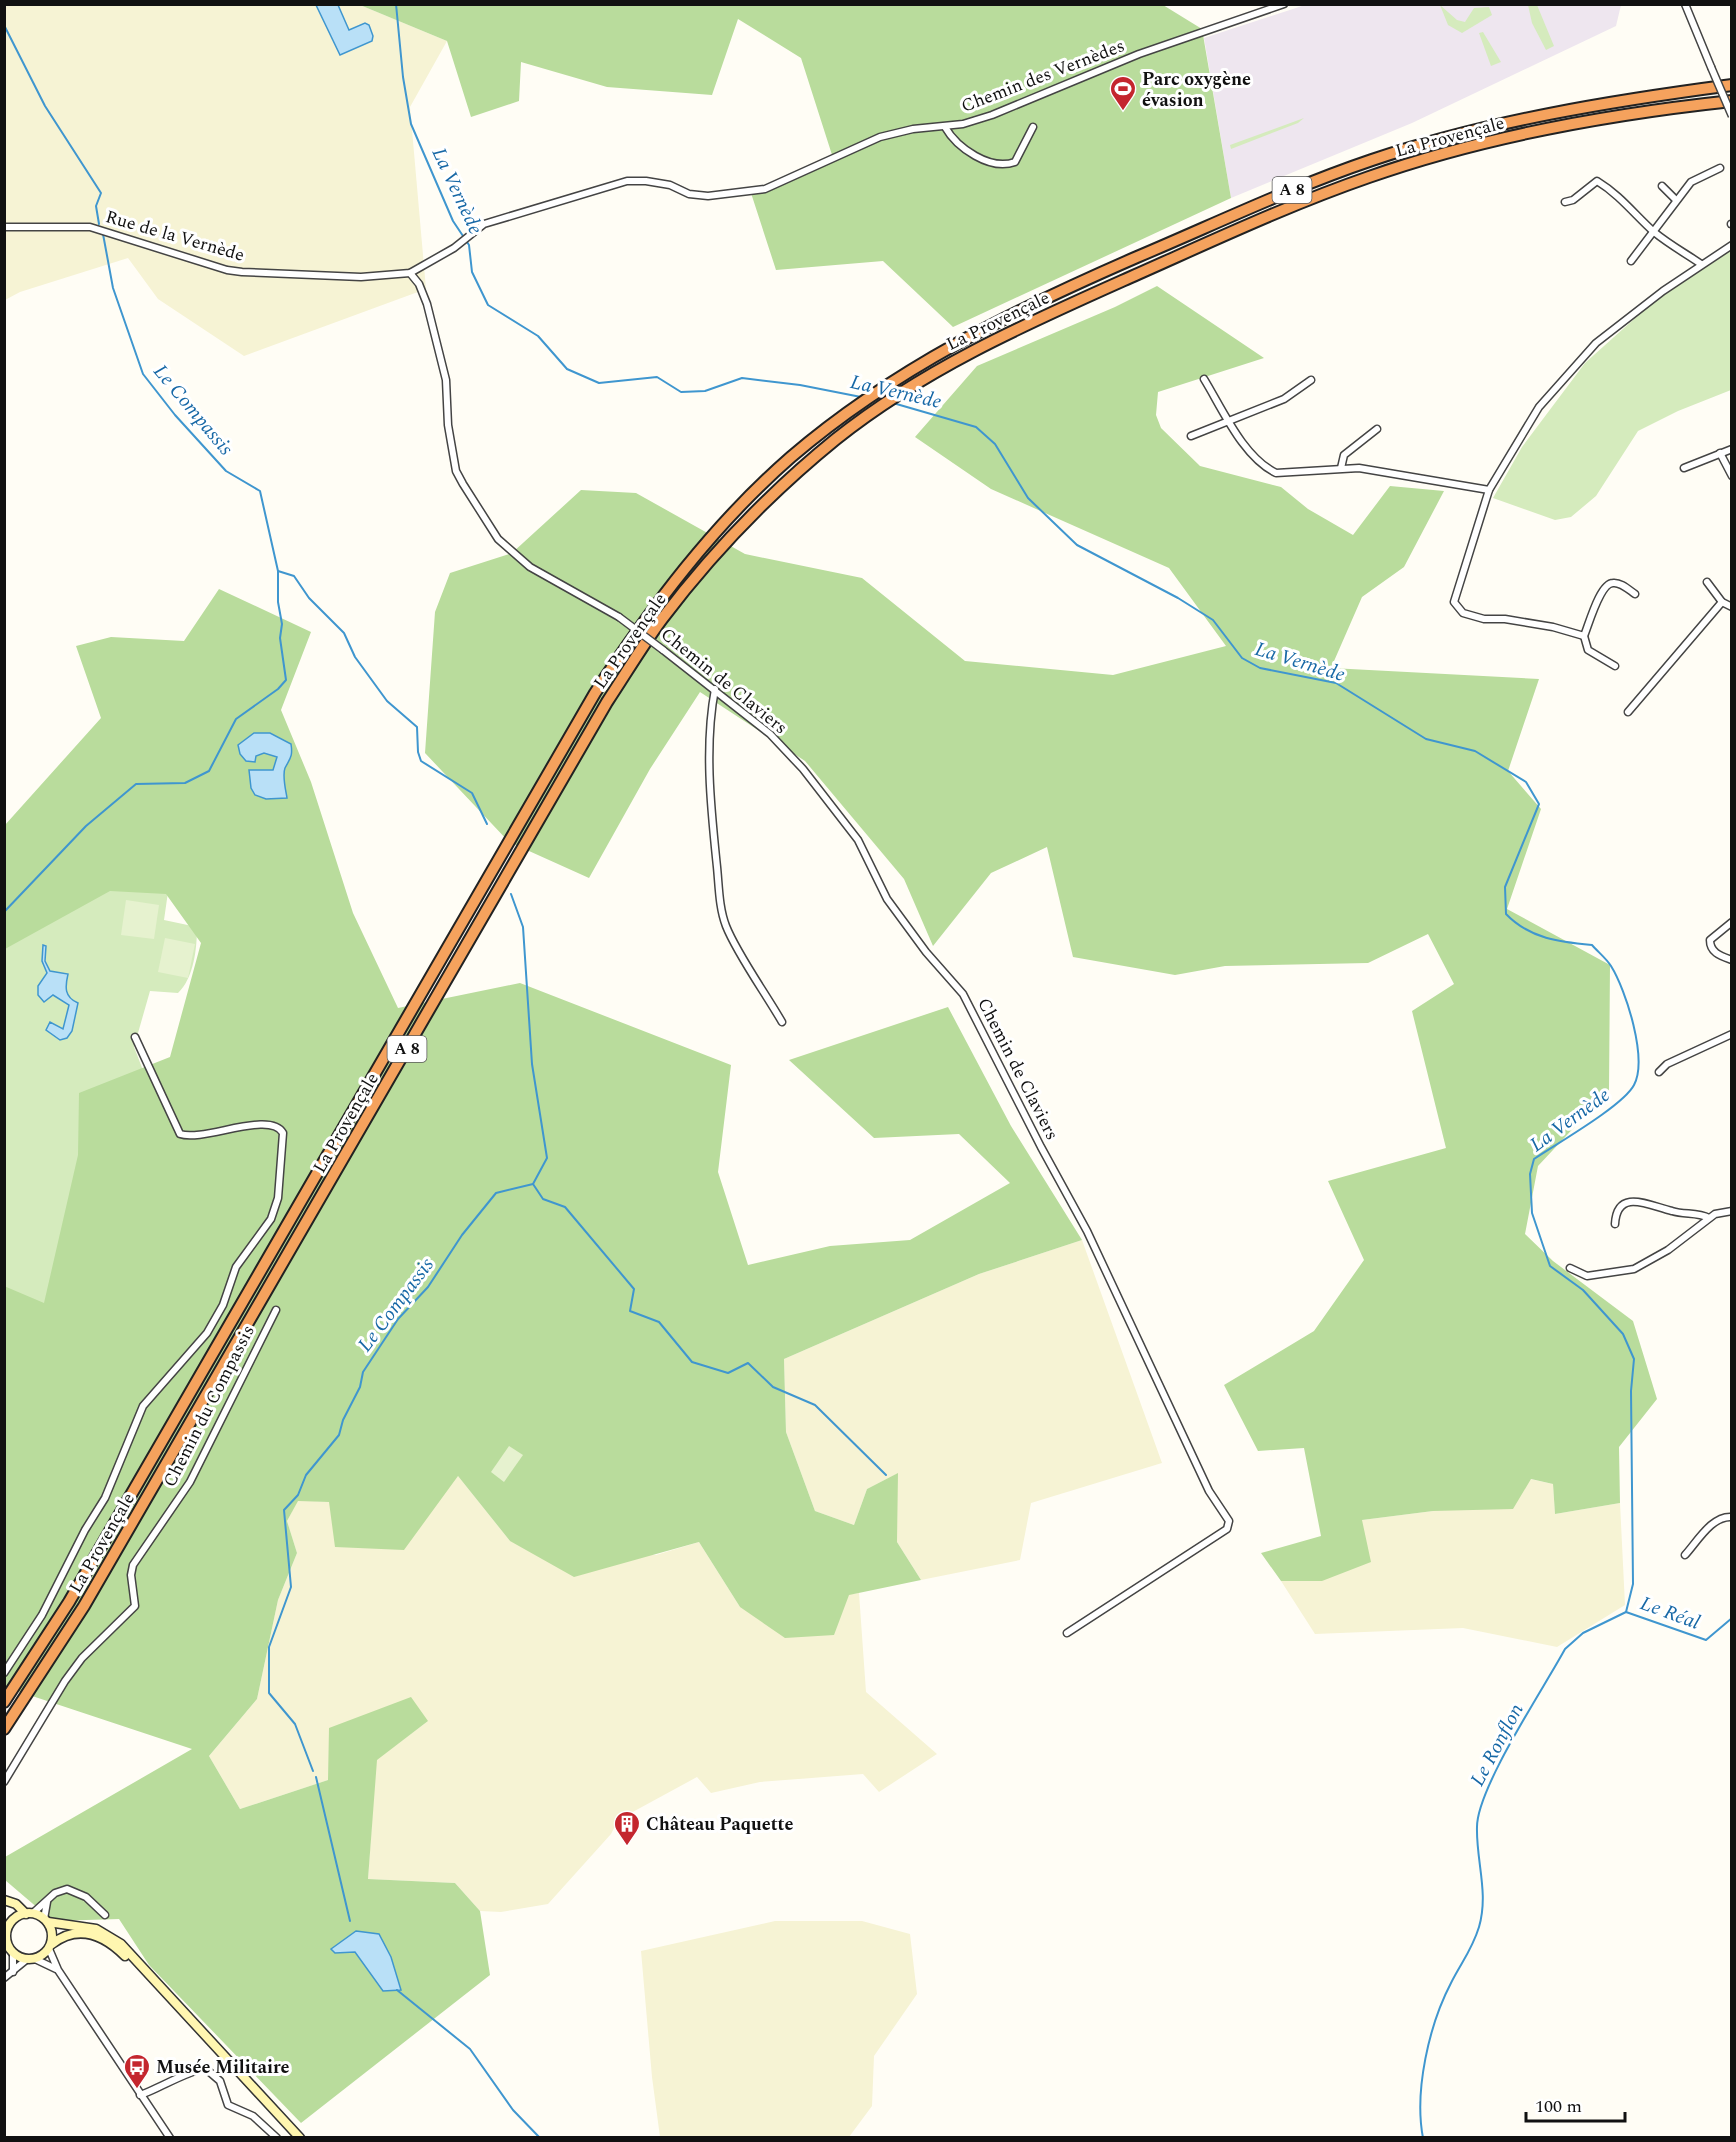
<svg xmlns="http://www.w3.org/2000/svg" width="1736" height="2142" viewBox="0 0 1736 2142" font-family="Spectral,serif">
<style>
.industrial{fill:#eee6ef}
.farmland{fill:#f6f3d4}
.green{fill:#d5ebbd}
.forest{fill:#b9dc9c}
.pitch{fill:#e6f2cf}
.water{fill:#b9e0f7;stroke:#3f96cf;stroke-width:1.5}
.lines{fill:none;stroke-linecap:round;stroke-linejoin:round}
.stream{stroke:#3f96cf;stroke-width:2}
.street-casing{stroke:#444;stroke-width:9}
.secondary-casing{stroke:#333;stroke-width:11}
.highway-casing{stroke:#222;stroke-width:14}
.street{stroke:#fff;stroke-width:6}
.secondary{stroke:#fff6b0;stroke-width:8}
.highway{stroke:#f5a25d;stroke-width:10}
.street-bridge-casing{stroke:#444;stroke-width:9;stroke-linecap:butt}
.street-bridge{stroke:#fff;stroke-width:6}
.labels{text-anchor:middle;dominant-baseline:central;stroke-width:6;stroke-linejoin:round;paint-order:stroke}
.shield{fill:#fff;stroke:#585858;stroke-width:1.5}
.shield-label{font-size:16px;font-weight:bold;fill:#111}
.street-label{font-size:18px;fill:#111;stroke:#fff}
.poi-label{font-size:18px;font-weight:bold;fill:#111;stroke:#fff;text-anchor:start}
.water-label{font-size:20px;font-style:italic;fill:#1768a6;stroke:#fff}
</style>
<rect width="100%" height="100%" fill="#fffdf5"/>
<polygon class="industrial" points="1305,5 1621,5 1616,26 1412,123 1231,198 1204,38"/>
<g class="farmland">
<polygon points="5,5 360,5 447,41 410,107 426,289 244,356 158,299 128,258 20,292 5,300"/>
<polygon points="1082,1240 1162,1463 1031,1503 1020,1560 921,1580 897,1542 897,1474 867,1489 854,1525 815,1511 786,1432 784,1359 979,1274"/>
<polygon points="458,1476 510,1541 656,1555 699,1542 740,1607 859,1593 866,1692 937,1754 879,1792 863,1774 760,1782 711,1793 697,1777 618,1820 611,1834 548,1904 501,1912 480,1911 455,1883 368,1879 376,1760 428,1721 328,1780 240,1809 209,1756 257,1699 278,1600 297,1553 287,1521 298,1500 329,1502"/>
<polygon points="1530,1479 1553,1484 1555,1514 1620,1503 1625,1605 1557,1647 1463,1628 1315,1634 1281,1581 1322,1581 1362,1520 1433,1511"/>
<polygon points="775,1921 862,1921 910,1934 917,1994 874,2056 872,2106 849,2137 660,2137 652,2077 641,1951"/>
</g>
<g class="green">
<polygon points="1440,5 1457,20 1465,22 1474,8 1489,7 1492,15 1462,33 1448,25"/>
<polygon points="1528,5 1537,5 1554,46 1546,50 1532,23"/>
<polygon points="1483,32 1501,62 1491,66 1479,33"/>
<polygon points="1304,118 1298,123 1231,149 1230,145"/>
<polygon points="1731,250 1731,390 1678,411 1638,431 1596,496 1571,517 1555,520 1493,498 1522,447 1585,363 1662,294"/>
<path d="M171,871L164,920L197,927C197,948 194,978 178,993L150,991L134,1047L169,1137L5,1673V920Z"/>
</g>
<g class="forest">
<polygon points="360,5 1163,5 1202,29 1231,198 953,327 883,261 776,270 751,193 833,158 801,58 738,19 712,95 607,87 521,62 519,101 471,117 447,41"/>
<polygon points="1157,286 1264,358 1158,392 1156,415 1161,428 1200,466 1281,487 1308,509 1353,535 1390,486 1444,491 1404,567 1362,597 1331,668 1539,679 1508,771 1541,809 1507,909 1610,965 1609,1090 1538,1166 1525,1234 1553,1261 1633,1321 1657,1399 1619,1447 1620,1503 1555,1514 1553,1484 1531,1479 1513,1509 1433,1511 1362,1520 1371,1562 1322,1581 1281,1581 1261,1553 1321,1536 1304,1448 1258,1451 1224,1385 1314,1331 1364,1260 1328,1181 1446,1148 1412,1011 1454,984 1428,934 1368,963 1225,966 1175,975 1073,957 1047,847 991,873 933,946 904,879 805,761 700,692 650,769 589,878 509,842 425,753 435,612 450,573 512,553 581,490 636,493 745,554 862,578 965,661 1113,675 1226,646 1169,568 991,489 915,437 977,366 1115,307"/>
<polygon points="219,589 311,632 281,710 311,782 353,913 398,1008 520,983 731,1065 718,1172 748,1265 830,1246 910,1240 1010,1183 959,1134 874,1138 789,1060 948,1007 1011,1126 1082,1240 979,1274 784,1359 786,1432 815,1511 854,1525 867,1489 898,1473 897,1542 921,1580 849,1595 834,1635 785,1638 740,1607 699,1542 574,1577 510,1541 458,1476 404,1550 335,1547 329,1502 298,1501 287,1521 297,1553 278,1600 257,1699 209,1756 240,1809 328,1780 329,1728 411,1697 428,1721 377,1760 368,1879 455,1883 480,1911 490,1975 301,2123 149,1965 119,1919 53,1921 5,1880 5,1857 192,1749 5,1687 4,1286 44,1303 78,1155 79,1093 170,1057 201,943 166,894 110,891 5,949 5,825 101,718 76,646 111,637 184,641"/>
</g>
<g class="pitch">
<polygon points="126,900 159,905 154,939 121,935"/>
<polygon points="165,938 195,944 188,978 158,972"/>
<polygon points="509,1446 523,1455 504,1482 491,1472"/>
</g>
<g class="water">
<polygon points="316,5 338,5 349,30 365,23 369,25 373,36 372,41 340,55"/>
<path d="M254,733H270L291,744C293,757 290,758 285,768C282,776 286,791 287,798L266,799L255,795L251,788L249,770H273L277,757L264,753L256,756L255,762L246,761L240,754L238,745Z"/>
<path d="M43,945L46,946L45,961L50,971L68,974C65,987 64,997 78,1003L72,1031L67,1038L60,1040L46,1030L50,1022L63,1029L69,1005L53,995L44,1002L38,995V986L47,973L42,961Z"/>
<polygon points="356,1931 379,1934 391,1957 401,1990 383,1991 355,1952 335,1953 331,1949"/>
</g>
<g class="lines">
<g class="stream">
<polyline points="396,4 403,77 411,124 453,221 469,245 472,272 488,305 538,336 567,369 599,383 657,377 681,392 705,391 742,378 800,385 861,397"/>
<polyline points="4,25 45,106 101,193 96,206 99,224"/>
<path d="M893,403L976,427L995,444L1028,498L1077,545L1178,598L1213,620L1242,658L1260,668L1336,683L1426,739L1475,751L1526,782L1539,804L1505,887L1506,914C1530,939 1560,942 1592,945C1598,952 1606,958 1611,966C1626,990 1648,1059 1634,1085C1623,1106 1556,1144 1534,1159L1530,1174L1532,1213L1550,1266L1583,1290L1623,1334L1634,1359L1631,1391L1633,1584L1626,1612"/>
<polyline points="278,571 294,576 309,598 344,633 355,657 387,701 417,727 418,752 421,761 472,793 487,824"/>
<polyline points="4,912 86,826 136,784 185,783 209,771 236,719 278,689 286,680 280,638 282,624 278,602 278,571 260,491 226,471 175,415 143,374 113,288 103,234"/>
<polyline points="533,1184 543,1199 565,1207 634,1289 630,1311 659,1322 692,1362 728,1373 748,1363 773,1387 815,1405 886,1475"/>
<polyline points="1626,1612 1706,1640 1732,1618"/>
<polyline points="313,1771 295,1724 269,1693 269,1647 291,1587 284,1510 298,1495 306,1475 339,1435 343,1420 360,1387 363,1372 398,1319 428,1287 462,1235 496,1193 533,1184 547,1158 532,1064 523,927 511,894"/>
<polyline points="316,1777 350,1921"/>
<polyline points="397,1990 470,2049 513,2110 540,2138"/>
<path d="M1423,2138C1414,2091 1429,2025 1451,1983C1461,1963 1472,1950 1479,1927C1489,1893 1476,1861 1477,1827C1477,1788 1544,1688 1565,1649L1583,1633L1626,1612"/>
</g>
<defs>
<g id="street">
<polyline points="1685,4 1711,67"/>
<path d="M945,127C957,148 990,171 1015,162L1033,127"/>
<polyline points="1662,186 1676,200"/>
<path d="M1565,202L1573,200L1597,181C1620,195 1635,215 1654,232C1670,245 1685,253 1701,264"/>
<polyline points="1731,224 1732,224"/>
<polyline points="4,227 90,227 227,270 242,272 361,277 410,273 454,248 484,224 627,181 646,181 670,185 689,194 708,196 765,189 880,137 913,129 963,124 992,115 1139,54 1284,4"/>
<polyline points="1631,261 1691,182 1720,168"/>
<polyline points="410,273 419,284 427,304 446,380 448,425 456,471 463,484 498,539 530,567 619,617"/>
<path d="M1204,379C1223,410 1243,457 1276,473L1359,468L1489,490"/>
<polyline points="1191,436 1284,399 1311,380"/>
<polyline points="1720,453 1732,476"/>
<polyline points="1341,468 1344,455 1377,429"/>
<polyline points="1684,468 1732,449"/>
<polyline points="1707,582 1722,602 1732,607"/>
<path d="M1635,594C1629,590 1621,582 1613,583C1600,583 1589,624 1584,636L1553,627L1505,619H1484L1463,613L1454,602L1489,490L1539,407L1596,343L1663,291L1732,245"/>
<polyline points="1584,636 1588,650 1615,666"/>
<polyline points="663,650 770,734 803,769 858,840 887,899 926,952 963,994 1041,1147 1087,1231 1209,1491 1229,1521 1227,1529 1067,1633"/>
<path d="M715,689C704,747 711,809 717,867C719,887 719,908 726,926C737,954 766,994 782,1022"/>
<polyline points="1628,712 1722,602"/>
<path d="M1732,922L1710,940C1710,953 1721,956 1732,960"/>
<polyline points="1659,1072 1667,1064 1732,1034"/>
<path d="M1615,1224C1617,1187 1650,1206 1672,1211C1685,1215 1697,1212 1709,1218"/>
<polyline points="1570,1268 1587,1276 1634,1269 1668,1250 1715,1214 1732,1211"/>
<path d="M1685,1555C1697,1542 1712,1515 1732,1517"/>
<path d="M4,1673L42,1615L85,1530L105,1498L143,1406L207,1333L223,1305L236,1267L271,1219L278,1198L283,1133C270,1110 204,1142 180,1134L135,1037"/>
<polyline points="4,1782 65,1681 82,1658 135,1606 131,1575 133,1565 190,1482 276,1310"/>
<polyline points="33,1913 55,1893 67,1889 86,1897 105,1915"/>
<polyline points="44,1919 47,1902"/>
<polyline points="49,1949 58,1970 170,2138"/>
<polyline points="13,1953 13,1972"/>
<polyline points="35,1959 56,1969"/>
<polyline points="4,1978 26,1960"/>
<path d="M140,2095C156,2090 195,2067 206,2069L220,2081L228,2105L253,2116L277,2138"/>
</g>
<g id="secondary">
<polyline points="4,1900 16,1904 26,1914"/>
<circle cx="29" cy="1936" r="23"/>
<polyline points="48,1922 96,1929 121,1944 300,2138"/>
<path d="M52,1944C78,1924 103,1934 125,1956"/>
</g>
<g id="highway">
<path d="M4,1702L69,1602L595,693C652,607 713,525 791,457C895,368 1013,311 1137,257C1215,224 1292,187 1372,160C1488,121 1610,101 1732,85"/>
<path d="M4,1729L84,1606L607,702C625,675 642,646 662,619C712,553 772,491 836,439C925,368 1028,323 1131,277C1210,242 1288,205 1369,177C1485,136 1610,114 1732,101"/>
</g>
</defs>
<use href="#street" class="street-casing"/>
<use href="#secondary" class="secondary-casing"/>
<use href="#highway" class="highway-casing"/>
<use href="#street" class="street"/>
<use href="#secondary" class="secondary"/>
<use href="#highway" class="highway"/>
<defs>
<g id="street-bridge">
<polyline points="1711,67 1732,116"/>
<polyline points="619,617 663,650"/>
</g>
</defs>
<use href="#street-bridge" class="street-bridge-casing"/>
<use href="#street-bridge" class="street-bridge"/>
</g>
<defs>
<symbol id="stadium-pin" viewBox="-11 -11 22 30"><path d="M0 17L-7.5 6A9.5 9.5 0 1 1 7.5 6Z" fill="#c4262e" stroke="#fff"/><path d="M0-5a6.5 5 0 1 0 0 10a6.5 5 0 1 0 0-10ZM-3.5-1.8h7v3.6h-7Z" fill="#fff"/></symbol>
<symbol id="building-pin" viewBox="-11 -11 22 30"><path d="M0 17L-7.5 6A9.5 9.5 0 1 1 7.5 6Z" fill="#c4262e" stroke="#fff"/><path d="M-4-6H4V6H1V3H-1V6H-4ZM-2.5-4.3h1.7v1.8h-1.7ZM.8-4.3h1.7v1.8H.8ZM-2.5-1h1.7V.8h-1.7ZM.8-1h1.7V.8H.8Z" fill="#fff"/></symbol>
<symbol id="bus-pin" viewBox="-11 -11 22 30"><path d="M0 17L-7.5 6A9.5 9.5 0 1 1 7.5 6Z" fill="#c4262e" stroke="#fff"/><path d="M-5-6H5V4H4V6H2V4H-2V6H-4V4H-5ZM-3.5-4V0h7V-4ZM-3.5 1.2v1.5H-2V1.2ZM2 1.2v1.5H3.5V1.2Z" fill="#fff"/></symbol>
</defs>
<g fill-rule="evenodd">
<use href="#stadium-pin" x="1108" y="74" width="30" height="40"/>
<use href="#building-pin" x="612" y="1809" width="30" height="40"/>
<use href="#bus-pin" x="122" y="2052" width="30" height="40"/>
</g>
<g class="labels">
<g class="shield">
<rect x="1272.5" y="177" width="39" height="26" rx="4.5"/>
<rect x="387.5" y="1036" width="39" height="26" rx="4.5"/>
</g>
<g class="shield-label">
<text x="1292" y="190">A 8</text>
<text x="407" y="1049">A 8</text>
</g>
<g class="street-label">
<text transform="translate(1043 76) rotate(-21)">Chemin des Vernèdes</text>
<text transform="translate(1450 137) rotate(-15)">La Provençale</text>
<text transform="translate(175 236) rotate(16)">Rue de la Vernède</text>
<text transform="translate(998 321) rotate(-26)">La Provençale</text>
<text transform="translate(630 641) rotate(-55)">La Provençale</text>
<text transform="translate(724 681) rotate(39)">Chemin de Claviers</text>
<text transform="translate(1018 1069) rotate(63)">Chemin de Claviers</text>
<text transform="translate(346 1123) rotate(-60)">La Provençale</text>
<text transform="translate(209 1406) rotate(-63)">Chemin du Compassis</text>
<text transform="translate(102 1543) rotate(-60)">La Provençale</text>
</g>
<g class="poi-label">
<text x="1142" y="79">Parc oxygène<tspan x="1142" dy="21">évasion</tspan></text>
<text x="646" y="1824">Château Paquette</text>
<text x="156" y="2067">Musée Militaire</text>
</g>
<g class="water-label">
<text transform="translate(457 191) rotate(65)">La Vernède</text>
<text transform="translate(896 392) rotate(13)">La Vernède</text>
<text transform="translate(193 410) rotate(50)">Le Compassis</text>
<text transform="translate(1300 662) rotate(17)">La Vernède</text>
<text transform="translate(1570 1120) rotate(-36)">La Vernède</text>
<text transform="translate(396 1305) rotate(-53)">Le Compassis</text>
<text transform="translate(1670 1613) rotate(20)">Le Réal</text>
<text transform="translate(1497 1745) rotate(-62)">Le Ronflon</text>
</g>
</g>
<rect width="1736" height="2142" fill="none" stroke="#111111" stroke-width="12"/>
<path d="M1526 2112v9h99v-9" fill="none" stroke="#111111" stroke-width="3"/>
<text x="1535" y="2112" font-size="18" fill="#111111" stroke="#ffffff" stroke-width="4.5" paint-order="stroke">100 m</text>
</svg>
